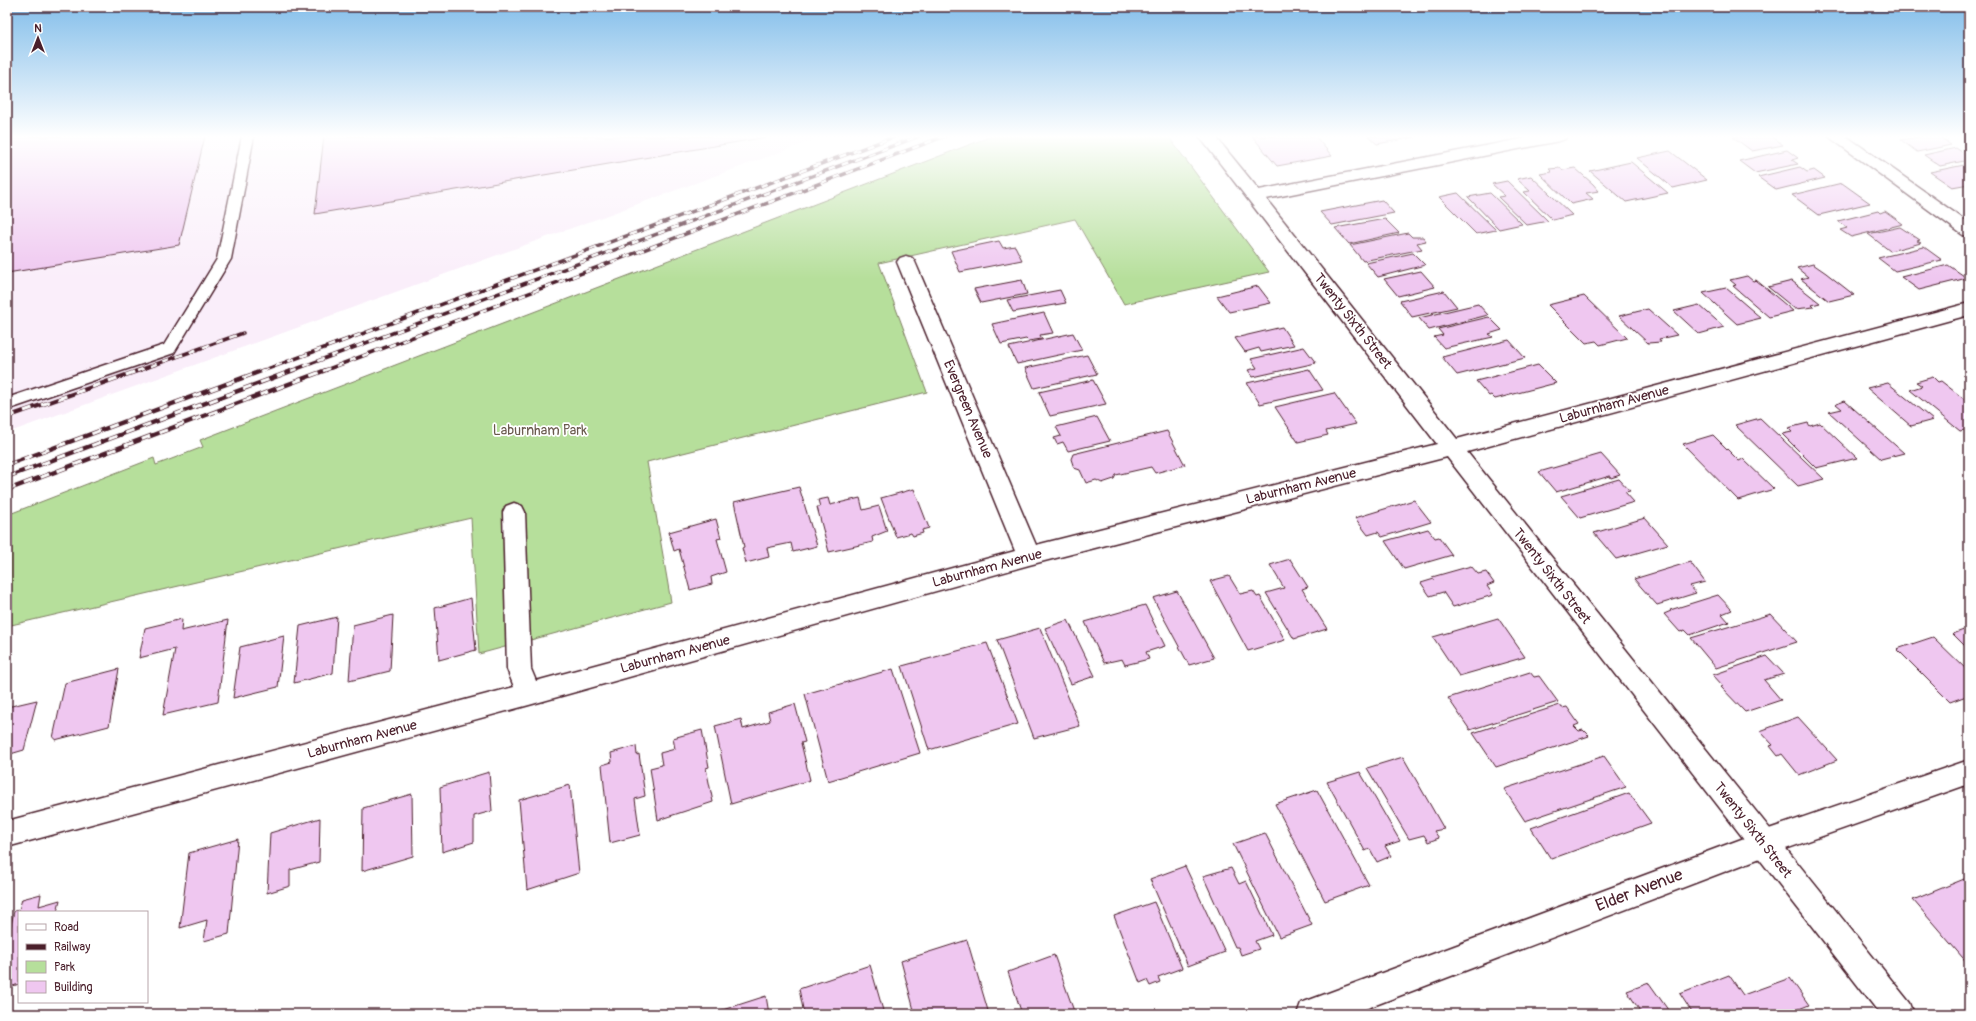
<svg xmlns="http://www.w3.org/2000/svg" width="1976" height="1021" viewBox="0 0 1976 1021" font-family="Pangolin,sans-serif">
<style>
.built{fill:#faeefa}
.green{fill:#b6df9b;stroke:#807f63}
.building{fill:#efc7f0;stroke:#4a1f2b}
.lines{fill:none;stroke-linecap:round;stroke-linejoin:round}
.lane-casing{stroke:#4a1f2b;stroke-width:3}
.street-casing{stroke:#4a1f2b;stroke-width:3}
.secondary-casing{stroke:#4a1f2b;stroke-width:3}
.lane{fill:#fff;fill-rule:evenodd}
.street{fill:#fff;fill-rule:evenodd}
.secondary{fill:#fff;fill-rule:evenodd}
.rail-far1-casing{stroke:#4a1f2b;stroke-width:3.5}
.rail-casing{stroke:#4a1f2b;stroke-width:4.5}
.rail-far1{stroke:#fff;stroke-width:2.5;stroke-dasharray:7;stroke-linecap:butt}
.rail{stroke:#fff;stroke-width:3;stroke-dasharray:9;stroke-linecap:butt}
.labels{text-anchor:middle;dominant-baseline:central;stroke-width:3.5;stroke-linejoin:round;paint-order:stroke}
.street-label{font-size:14px;fill:#4a1f2b;stroke:#fff}
.park-label{font-size:14px;fill:#6a594d;stroke:#fff}
.near-street-label{font-size:17px;fill:#4a1f2b;stroke:#fff}
</style>
<rect width="100%" height="100%" fill="#fff"/>
<filter id="ink" filterUnits="userSpaceOnUse"><feTurbulence type="fractalNoise" baseFrequency=".025" numOctaves="2"/><feDisplacementMap in="SourceGraphic" scale="8" xChannelSelector="R" yChannelSelector="G"/><feConvolveMatrix kernelMatrix="1 2 1 2 8 2 1 2 1" color-interpolation-filters="sRGB"/></filter>
<g filter="url(#ink)">
<polygon class="built" points="7,136 825,136 7,433"/>
<polygon class="green" points="992,136 1168,136 1269,272 1124,304 1075,219 879,263 927,392 647,462 671,602 479,654 471,518 7,626 7,515 154,458 156,465 203,447 200,440"/>
<g class="building">
<polygon points="7,136 205,136 179,245 7,273"/>
<polygon points="324,136 773,136 315,214"/>
<polygon points="1252,136 1315,136 1332,156 1277,166"/>
<polygon points="1368,136 1420,136 1377,144"/>
<polygon points="1772,136 1783,145 1752,151 1733,137"/>
<polygon points="1924,136 1938,136 1951,145 1917,152 1901,140"/>
<polygon points="1956,148 1969,157 1969,160 1940,166 1924,155"/>
<polygon points="1787,150 1798,158 1792,160 1798,164 1755,173 1739,161"/>
<polygon points="1670,151 1707,180 1673,188 1637,158"/>
<polygon points="1631,162 1668,193 1626,202 1590,171"/>
<polygon points="1969,164 1969,184 1952,187 1930,172"/>
<polygon points="1800,167 1807,172 1814,170 1825,178 1776,190 1758,177"/>
<polygon points="1560,168 1563,170 1575,168 1593,184 1599,191 1586,193 1593,199 1571,204 1540,174 1552,172 1549,169"/>
<polygon points="1531,176 1572,215 1553,220 1524,192 1530,191 1517,179"/>
<polygon points="1507,181 1548,221 1527,225 1498,197 1505,196 1492,184"/>
<polygon points="1842,183 1870,203 1819,215 1792,195"/>
<polygon points="1458,193 1496,230 1476,234 1439,197"/>
<polygon points="1490,193 1522,224 1499,229 1468,197"/>
<polygon points="1382,200 1394,213 1332,225 1320,212"/>
<polygon points="1878,211 1880,213 1885,211 1903,224 1851,237 1840,230 1847,228 1838,221"/>
<polygon points="1385,219 1399,233 1349,244 1335,228"/>
<polygon points="1900,227 1920,240 1917,241 1921,243 1890,251 1868,234"/>
<polygon points="1408,233 1412,237 1423,237 1426,241 1417,243 1422,249 1363,261 1350,245"/>
<polygon points="999,241 1003,248 1015,246 1022,260 960,272 951,251"/>
<polygon points="1924,247 1942,260 1895,271 1878,258"/>
<polygon points="1413,253 1425,265 1378,277 1366,263"/>
<polygon points="1813,264 1826,273 1854,295 1829,301 1801,279 1808,277 1797,268"/>
<polygon points="1948,265 1967,278 1919,290 1901,277"/>
<polygon points="1421,271 1435,287 1398,296 1384,279"/>
<polygon points="1747,276 1753,281 1756,280 1793,311 1769,317 1733,286 1736,285 1730,280"/>
<polygon points="1022,280 1027,294 981,303 974,289"/>
<polygon points="1792,281 1820,303 1812,305 1814,307 1795,309 1768,287"/>
<polygon points="1258,286 1271,303 1229,312 1217,296"/>
<polygon points="1726,288 1761,318 1737,324 1703,293"/>
<polygon points="1060,290 1066,303 1013,312 1007,300"/>
<polygon points="1444,291 1457,307 1412,317 1400,301"/>
<polygon points="1584,296 1627,338 1600,345 1596,341 1586,343 1548,305"/>
<polygon points="1478,304 1488,315 1429,330 1419,318"/>
<polygon points="1699,305 1724,327 1699,334 1674,311"/>
<polygon points="1648,309 1677,335 1659,339 1661,342 1648,343 1619,316"/>
<polygon points="1044,313 1053,333 1040,335 1042,339 1028,341 1026,339 1001,344 992,324"/>
<polygon points="1489,317 1502,330 1489,334 1493,337 1444,348 1434,337 1443,335 1438,329"/>
<polygon points="1282,327 1294,345 1261,352 1259,348 1245,352 1235,338"/>
<polygon points="1073,333 1082,350 1017,364 1009,347"/>
<polygon points="1509,340 1525,358 1457,375 1442,357"/>
<polygon points="1304,347 1316,363 1253,377 1248,370 1257,368 1251,359"/>
<polygon points="1087,355 1097,374 1034,388 1025,368"/>
<polygon points="1538,365 1556,383 1495,399 1491,395 1489,396 1476,381"/>
<polygon points="1309,369 1323,390 1260,404 1247,383"/>
<polygon points="1933,377 1938,382 1941,381 1969,403 1969,429 1960,431 1910,390 1922,386 1916,382"/>
<polygon points="1093,380 1106,404 1050,416 1039,392"/>
<polygon points="1888,383 1933,420 1911,426 1867,388"/>
<polygon points="1334,393 1356,424 1326,431 1328,435 1298,442 1275,407"/>
<polygon points="1845,401 1904,453 1881,459 1829,412 1842,409 1836,404"/>
<polygon points="1097,417 1110,441 1068,451 1063,442 1057,444 1054,438 1061,436 1056,427"/>
<polygon points="1760,418 1824,479 1798,486 1735,425"/>
<polygon points="1808,423 1810,426 1820,423 1857,458 1816,468 1782,434 1792,432 1788,428"/>
<polygon points="1167,431 1185,465 1155,473 1151,467 1116,475 1114,479 1102,483 1096,480 1086,483 1080,470 1074,468 1071,459 1073,454"/>
<polygon points="1713,435 1739,461 1743,459 1774,489 1738,500 1683,444"/>
<polygon points="1601,454 1620,475 1611,478 1610,476 1556,492 1539,472"/>
<polygon points="1619,479 1630,491 1625,492 1634,502 1580,518 1561,496"/>
<polygon points="799,487 817,546 793,552 791,543 767,548 769,557 746,563 742,548 744,547 734,502"/>
<polygon points="914,489 929,528 922,530 923,533 913,536 911,533 896,537 881,498"/>
<polygon points="828,498 830,505 860,498 863,510 879,506 887,531 872,537 873,542 829,552 817,507 820,507 818,500"/>
<polygon points="1414,500 1431,522 1382,537 1378,532 1368,535 1355,518"/>
<polygon points="1645,518 1668,544 1616,559 1594,533"/>
<polygon points="716,519 721,538 717,539 726,572 711,577 712,584 690,590 679,549 674,551 669,532"/>
<polygon points="1428,529 1435,538 1439,537 1452,555 1404,569 1385,541"/>
<polygon points="1290,559 1308,587 1302,589 1327,629 1294,639 1266,593 1284,588 1270,565"/>
<polygon points="1690,562 1705,582 1690,586 1696,593 1657,605 1634,579"/>
<polygon points="1471,566 1478,574 1486,572 1494,583 1487,586 1493,595 1453,607 1443,592 1430,596 1421,583 1434,579 1432,577"/>
<polygon points="1229,576 1240,594 1253,591 1257,597 1260,596 1285,640 1248,651 1210,581"/>
<polygon points="1177,591 1214,658 1189,665 1153,598"/>
<polygon points="1718,595 1732,610 1722,614 1729,622 1690,635 1685,630 1680,632 1664,614 1671,611 1670,610"/>
<polygon points="471,598 476,650 439,660 435,608"/>
<polygon points="1145,605 1165,646 1146,652 1149,659 1125,665 1122,659 1104,663 1085,622"/>
<polygon points="1771,614 1797,642 1716,668 1691,638"/>
<polygon points="393,615 390,671 349,681 353,625"/>
<polygon points="337,617 333,673 294,683 300,626"/>
<polygon points="1498,618 1525,657 1459,676 1433,637"/>
<polygon points="182,619 181,631 228,620 218,702 163,715 175,649 139,658 145,628"/>
<polygon points="1068,620 1095,676 1071,684 1045,628"/>
<polygon points="1040,628 1080,726 1034,738 997,640"/>
<polygon points="1969,628 1969,650 1953,634"/>
<polygon points="284,636 278,687 233,698 240,647"/>
<polygon points="1933,637 1969,672 1969,695 1950,702 1897,649"/>
<polygon points="987,643 1018,724 929,750 902,666"/>
<polygon points="1767,656 1784,674 1764,680 1781,700 1745,712 1721,687 1723,686 1713,675"/>
<polygon points="119,669 109,726 55,740 55,738 53,738 65,683"/>
<polygon points="893,669 920,753 828,781 805,694"/>
<polygon points="1530,672 1534,677 1539,676 1558,702 1470,730 1448,698"/>
<polygon points="37,700 24,750 7,755 7,707"/>
<polygon points="795,704 805,742 801,743 810,780 731,804 715,726 741,719 743,729 770,721 768,712"/>
<polygon points="1560,705 1562,708 1567,707 1579,724 1574,726 1579,731 1583,730 1589,736 1496,767 1473,733"/>
<polygon points="1798,717 1837,760 1799,775 1782,754 1778,756 1770,746 1773,745 1760,731"/>
<polygon points="702,730 709,767 706,768 713,802 658,820 650,768 662,765 660,753 675,749 673,738"/>
<polygon points="636,746 637,755 639,754 645,796 635,799 640,835 610,843 602,765 612,762 611,753"/>
<polygon points="1604,756 1626,787 1525,821 1504,789"/>
<polygon points="1403,757 1444,829 1434,831 1439,838 1428,842 1424,835 1409,839 1367,768"/>
<polygon points="489,772 492,811 474,816 474,842 442,852 440,787"/>
<polygon points="1360,772 1400,841 1385,846 1391,856 1377,862 1370,849 1365,851 1327,782"/>
<polygon points="570,785 579,873 527,890 519,800"/>
<polygon points="1317,790 1369,885 1325,901 1275,804"/>
<polygon points="1629,793 1651,823 1551,859 1531,828"/>
<polygon points="412,794 413,856 362,871 363,808"/>
<polygon points="320,818 319,862 290,870 290,886 267,893 270,833"/>
<polygon points="1265,833 1312,925 1279,937 1233,844"/>
<polygon points="238,839 229,934 204,941 207,920 180,928 189,853"/>
<polygon points="1185,866 1225,952 1188,966 1150,879"/>
<polygon points="1231,868 1239,884 1246,881 1272,935 1255,941 1259,949 1241,955 1238,947 1235,947 1203,876"/>
<polygon points="1969,877 1969,965 1913,900"/>
<polygon points="41,894 39,906 60,900 57,912 19,912 19,984 7,988 7,944 14,911 19,910 22,899"/>
<polygon points="1154,902 1182,968 1158,977 1160,982 1150,986 1147,980 1140,983 1114,916"/>
<polygon points="967,940 989,1014 915,1014 901,961"/>
<polygon points="1054,955 1075,1014 1022,1014 1008,972"/>
<polygon points="870,965 884,1014 804,1014 799,989"/>
<polygon points="1729,975 1743,995 1790,978 1809,1005 1799,1009 1803,1014 1693,1014 1680,994"/>
<polygon points="1649,983 1671,1014 1642,1014 1627,991"/>
<polygon points="766,996 769,1014 710,1014"/>
</g>
<g class="lines">
<defs>
<polygon id="lane" points="242,136 254,136 231,259 174,353 7,410 7,398 164,345 217,259"/>
<g id="street">
<polygon points="1199,136 1215,136 1259,190 1536,136 1567,136 1565,139 1559,141 1266,199 1457,439 1969,303 1969,315 1467,452 1910,1003 1914,1014 1880,1014 1447,457 1029,565 529,705 7,847 7,821 514,687 507,669 503,512 506,506 514,503 522,506 525,512 531,669 536,681 1015,551 897,262 900,258 906,256 912,258 915,262 1036,545 1437,444"/>
<polygon points="1828,136 1846,136 1969,223 1969,236 1963,235"/>
</g>
<polygon id="secondary" points="1969,760 1969,784 1763,857 1352,1014 1297,1014 1301,1003 1312,999 1763,831"/>
</defs>
<use href="#lane" class="lane-casing"/>
<use href="#street" class="street-casing"/>
<use href="#secondary" class="secondary-casing"/>
<use href="#lane" class="lane"/>
<use href="#street" class="street"/>
<use href="#secondary" class="secondary"/>
<defs>
<g id="rail-far1">
<polyline points="137,371 243,333"/>
<polyline points="262,371 896,136"/>
<polyline points="291,371 919,136"/>
<polyline points="323,371 945,136"/>
</g>
<g id="rail">
<polyline points="7,417 140,370"/>
<polyline points="7,465 264,370"/>
<polyline points="7,477 294,370"/>
<polyline points="7,490 326,370"/>
</g>
</defs>
<use href="#rail-far1" class="rail-far1-casing"/>
<use href="#rail" class="rail-casing"/>
<use href="#rail-far1" class="rail-far1"/>
<use href="#rail" class="rail"/>
</g>
</g>
<linearGradient id="sky" x2="0" y2="1"><stop stop-color="#83beea"/><stop offset="0.49" stop-color="#fff"/><stop offset="1" stop-color="#fff" stop-opacity="0"/></linearGradient>
<rect width="1976" height="279" fill="url(#sky)"/>
<g class="labels">
<g class="street-label">
<text transform="translate(1353 321) rotate(52)">Twenty Sixth Street</text>
<text transform="translate(1614 404) rotate(-15)">Laburnham Avenue</text>
<text transform="translate(968 409) rotate(67)">Evergreen Avenue</text>
<text transform="translate(1301 486) rotate(-14)">Laburnham Avenue</text>
<text transform="translate(987 568) rotate(-15)">Laburnham Avenue</text>
<text transform="translate(1552 576) rotate(52)">Twenty Sixth Street</text>
<text transform="translate(675 654) rotate(-15)">Laburnham Avenue</text>
<text transform="translate(362 739) rotate(-15)">Laburnham Avenue</text>
<text transform="translate(1753 830) rotate(52)">Twenty Sixth Street</text>
</g>
<g class="park-label">
<text x="540" y="430">Laburnham Park</text>
</g>
<g class="near-street-label">
<text transform="translate(1639 890) rotate(-21)">Elder Avenue</text>
</g>
</g>
<rect width="1976" height="1021" fill="none" stroke="#fff" stroke-width="24"/>
<rect x="12" y="12" width="1952" height="997" fill="none" stroke="#4a1f2b" stroke-width="1.5" filter="url(#ink)"/>
<rect x="18" y="911" width="130" height="92" fill="#ffffff" stroke="#b7a5aa"/>
<rect x="26" y="924" width="20" height="6" fill="#ffffff" stroke="#b7a5aa"/>
<text x="54" y="931" font-size="12" fill="#4a1f2b">Road</text>
<rect x="26" y="944" width="20" height="6" fill="#4a1f2b" stroke="#b7a5aa"/>
<text x="54" y="951" font-size="12" fill="#4a1f2b">Railway</text>
<rect x="26" y="961" width="20" height="12" fill="#b6df9b" stroke="#b7a5aa"/>
<text x="54" y="971" font-size="12" fill="#4a1f2b">Park</text>
<rect x="26" y="981" width="20" height="12" fill="#efc7f0" stroke="#b7a5aa"/>
<text x="54" y="991" font-size="12" fill="#4a1f2b">Building</text>
<g transform="translate(38 38)" stroke="#ffffff" stroke-width="3" paint-order="stroke">
<path d="M0-3L7 15L0 10L-7 15Z" fill="#4a1f2b"/>
<text y="-6" font-size="11" font-weight="bold" text-anchor="middle" fill="#4a1f2b">N</text>
</g>
</svg>
